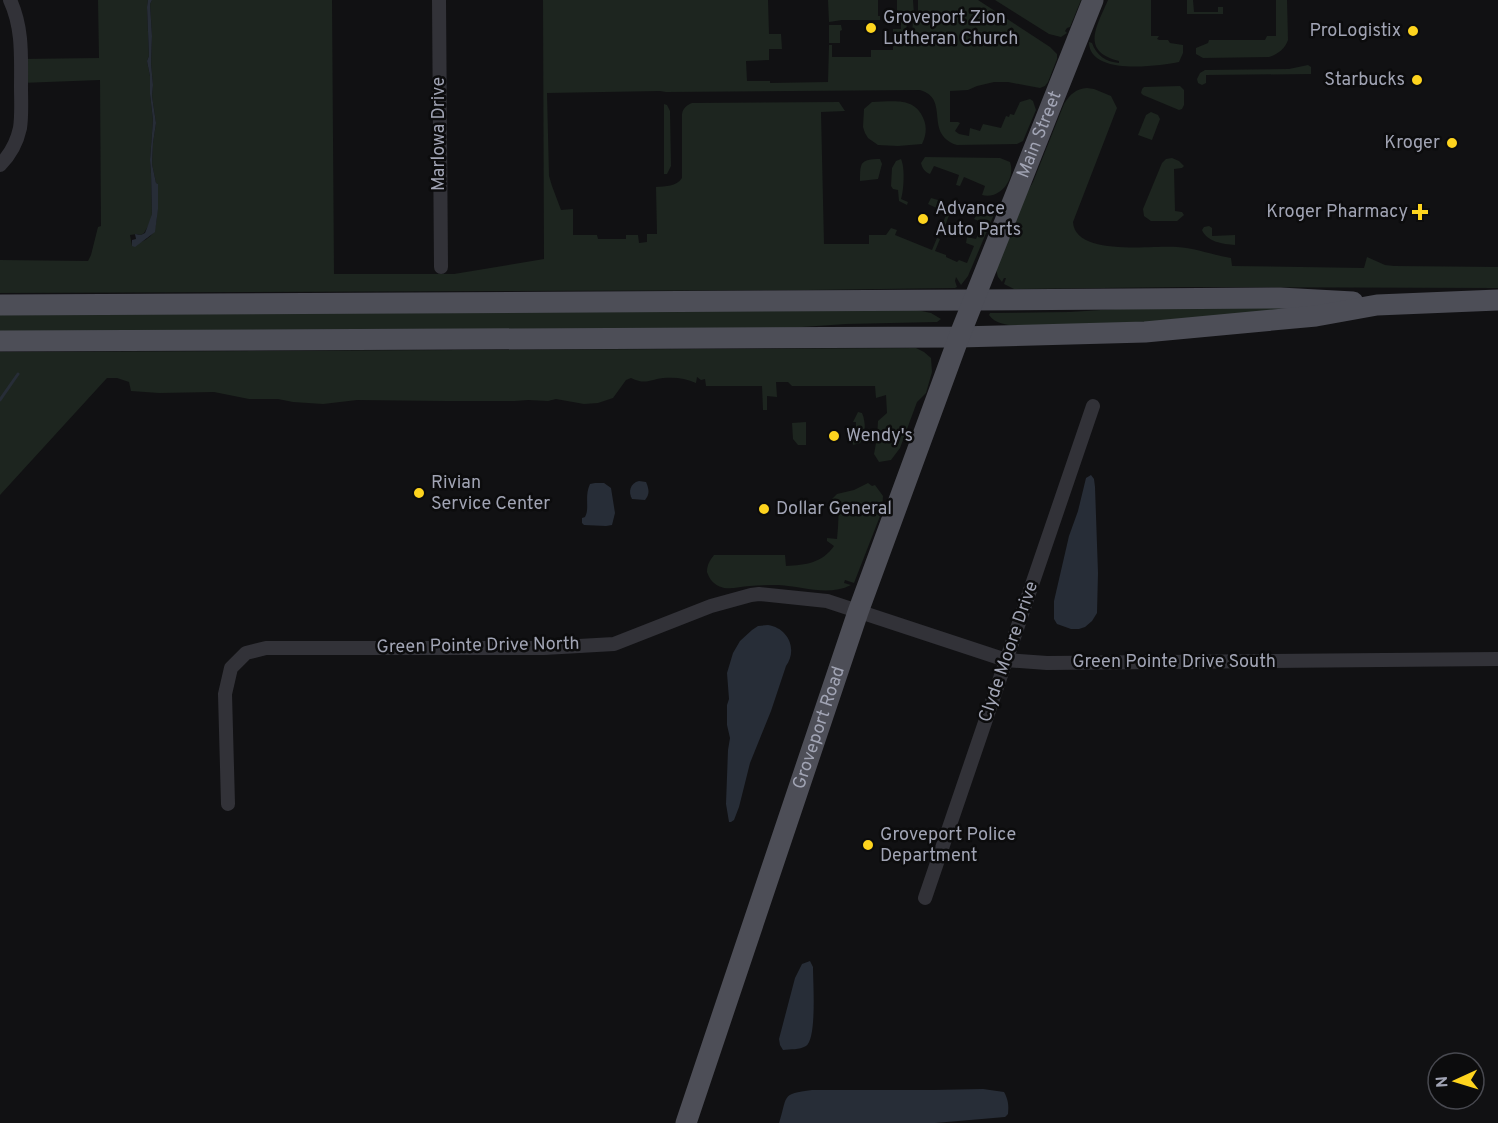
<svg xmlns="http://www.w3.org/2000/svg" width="1498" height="1123" viewBox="0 0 1498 1123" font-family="Overpass,sans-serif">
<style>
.green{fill:#1d251f}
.water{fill:#272d37}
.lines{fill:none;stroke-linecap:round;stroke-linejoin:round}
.stream{stroke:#272d37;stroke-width:3}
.street{stroke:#323238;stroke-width:14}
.primary{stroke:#4d4e57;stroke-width:21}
.poi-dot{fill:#fed41e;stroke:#0c0c0d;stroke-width:2}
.labels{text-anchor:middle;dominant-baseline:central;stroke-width:5;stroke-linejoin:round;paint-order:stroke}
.poi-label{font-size:18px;fill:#a1a4b4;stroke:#0c0c0d;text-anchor:start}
.street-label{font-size:18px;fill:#a1a4b4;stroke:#0c0c0d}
</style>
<rect width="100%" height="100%" fill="#111113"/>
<g class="green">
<path d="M98,0H148L147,7L149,56L147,61L150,76V94L153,120L150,160L151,173L152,214L151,221L144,233L141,235L137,234L130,235L132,246C139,243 148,240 153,233C158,227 158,194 158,184L156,183L152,164L153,143L156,123L152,96L153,85L151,63L152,36L150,4L152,0H332L334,274H454L544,259L543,0H768L769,34H781L782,49H769V60L746,61L747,81H770V83L828,82L829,45H832V57H871V50H893V29H901V21L907,22L906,34L909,37L912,35L913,21H918V0H978L1050,47L1057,54V59L1048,82L1045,86L1040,88L1008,82H994L977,86L968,90L950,91V122H958L960,123L955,131L959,134L969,136L970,128L980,131L983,124L1001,128L1006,116L1009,117L1010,114L1014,115L1020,102L1030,99L1033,101L1036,110L1023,141L1017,144L957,145C923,134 951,99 920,90L666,92L660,91L547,93L549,176L552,186L561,210L573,209V235H597L598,239H626V235H638L639,243L647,242V234H657L656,187C666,186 676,187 682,178V114C683,108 687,105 692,103L839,102L845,111L821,112L824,244H869V235H886L891,228L897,230L895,235L932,250L937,238L940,239L935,251L946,255V257L957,262L959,260L967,263L974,246L966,243L967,237L976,239L983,223L974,219C978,212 984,209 992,208L995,212L968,276L961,285L956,277L955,281L957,287L955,288L809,290L0,293V260L88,261L91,255L98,227L101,226L100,80L21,83V59L99,58Z"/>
<polygon points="828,0 878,0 878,16 880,16 880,20 842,20 829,22"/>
<polygon points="897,0 913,0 914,15 897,15"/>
<polygon points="995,0 1081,0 1070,27 1067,28 1065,31 1067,33 1061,37 1049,34"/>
<path d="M1108,0H1151V36H1159L1157,39L1159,40H1168L1170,43L1183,45V53L1179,62C1158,66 1089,76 1089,42L1092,43C1096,55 1106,62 1119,63V61C1080,51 1097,26 1108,0Z"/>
<polygon points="1187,0 1193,0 1194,12 1218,12 1218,7 1223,7 1223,14 1187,14"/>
<path d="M1276,0H1287L1288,40C1285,49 1278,54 1269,57L1203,58L1196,54V48L1208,43L1209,40H1265L1267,36H1276Z"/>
<polygon points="829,25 841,25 842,30 840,31 840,43 829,43"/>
<polygon points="1308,65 1311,67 1311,74 1206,75 1206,83 1202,85 1198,83 1197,79 1200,73 1205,70 1289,69"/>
<polygon points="1180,86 1184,90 1184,105 1182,109 1179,110 1143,95 1141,93 1142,89 1144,87"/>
<path d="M1087,88L1094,89L1111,96L1117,108L1073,222C1075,257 1153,245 1177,247C1195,248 1213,255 1231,258L1232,266L1364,268L1367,257L1385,265L1394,266L1498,267V288L1187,287L1014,289L1004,284L1006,278H1004L1002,282L998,277L995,266L1012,219L1033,182L1064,104C1070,94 1076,89 1087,88Z"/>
<path d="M872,102C893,102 915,96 924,120C927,128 926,136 922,144L898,146L878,145L868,138L865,133L863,127L864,109Z"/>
<polygon points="664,104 667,105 670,111 671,166 667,174 664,174"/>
<polygon points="1151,112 1158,115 1160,119 1152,140 1138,135 1146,115"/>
<path d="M925,157L1000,158L1010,162C1016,179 1000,200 982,195L985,186L964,177L960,186L956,185L959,175L934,166L930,174C925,172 922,168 921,163Z"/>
<polygon points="1172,158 1179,161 1184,166 1182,168 1174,169 1175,211 1182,212 1184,215 1177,221 1151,221 1144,216 1143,209 1162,163 1166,159"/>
<path d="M880,159L882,164L878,179L860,181C860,163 860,159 880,159Z"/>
<path d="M901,159C905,167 904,190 901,199L908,202L907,205L899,201L898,190L893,189L891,186L892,168L896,161Z"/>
<polygon points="931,198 938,200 937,205 951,210 945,226 942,225 947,213 928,204"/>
<path d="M1209,226L1212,228V236L1235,235V245C1223,244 1207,242 1202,230L1204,227Z"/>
<path d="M1311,305L1192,321L1018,326C1008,325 995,324 989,315L990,313H993L1070,312L1132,308Z"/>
<polygon points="917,310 931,313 941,319 937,322 846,324 773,329 0,333 0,312"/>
<path d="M916,348L924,352L931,358L932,372L926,393L917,402L900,448L891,460L879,462L874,454L877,438L878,421L887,413L886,395L876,398L875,386H792L788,382H776L777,397L767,396V410H763L762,386H706L705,379L701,380L697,377L696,383C686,378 675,377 663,378C648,380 646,385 631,378L626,380L613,398L598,403L584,404L556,399L548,401L528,400L515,401H445L357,400L323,404L293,402L278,399H249L214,392L159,393L131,391L129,382L117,378H107L0,495V352Z"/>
<path d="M858,412L862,413C866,422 866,436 860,443L853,445L852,439H856V422H853Z"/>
<polygon points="806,422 806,445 798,445 793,439 792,423"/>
<path d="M868,483L872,486L875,485L883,496L882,511L854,583L845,580L844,583L851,585C827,597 803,586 778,585C769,585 759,585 750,586C735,587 722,593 711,580C709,577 708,575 707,572C707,565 710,560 714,555H785L786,566C806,565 822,563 834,546L827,541V538L837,539L838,527L839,505L829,504V502L837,494L854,490Z"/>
</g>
<g class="water">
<polygon points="148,0 152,0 150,4 152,36 151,63 153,85 152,96 156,123 153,143 152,164 156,183 158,184 158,209 155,232 135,247 132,246 132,240 136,239 135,234 141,235 145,233 147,228 152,214 151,173 150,160 153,120 150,94 150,76 147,61 149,56 147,7"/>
<polygon points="1091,475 1094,479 1095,487 1098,573 1097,613 1092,621 1085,627 1079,629 1071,629 1057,624 1054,619 1054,601 1069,536 1078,511 1086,478"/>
<path d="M639,481L646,482C649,489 650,494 645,500L632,499C628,492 630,483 639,481Z"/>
<path d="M595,483H604L611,488L615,513L612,525L606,526L584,525L582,523V518L585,517C590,508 584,497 590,484Z"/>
<path d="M768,625C788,628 798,649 786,666L771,711L750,763L739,807L734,820L731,822H729L726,804L728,750L730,738L727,725V705L729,699L727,673L733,653L740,641L752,630L758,626Z"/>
<path d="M810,961L813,967C813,982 817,1039 806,1046C799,1050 791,1049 783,1050L780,1045L779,1039L795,978L802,964Z"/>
<path d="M983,1089L1004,1092C1008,1099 1009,1105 1008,1114L1005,1117L935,1123H779C788,1096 780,1094 812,1090H933Z"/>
</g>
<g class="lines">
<polyline class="stream" points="0,400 18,374"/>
<g class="street">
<polyline points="439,0 441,267"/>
<path d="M0,165C10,155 17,142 20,128C22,115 21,100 21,87C21,57 23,28 10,0"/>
<polyline points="228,804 225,694 231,668 246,653 266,648 544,648 614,644 711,606 751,595 759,594 827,601 1006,660 1047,663 1498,659"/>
<polyline points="925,898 1093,406"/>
</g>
<g class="primary">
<polyline points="0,305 975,300 1280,298 1353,302"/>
<polyline points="0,341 959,337 1145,332 1316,316 1377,305 1498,300"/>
<path id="s1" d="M686,1123L858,612L959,337L1093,0"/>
</g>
</g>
<g class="poi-dot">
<circle cx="871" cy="28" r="6"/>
<circle cx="1413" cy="31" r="6"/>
<circle cx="1417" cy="80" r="6"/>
<circle cx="1452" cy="143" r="6"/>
<path d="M1417 203h6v6h6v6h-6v6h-6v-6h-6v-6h6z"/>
<circle cx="923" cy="219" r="6"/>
<circle cx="834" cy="436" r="6"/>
<circle cx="419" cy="493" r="6"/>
<circle cx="764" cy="509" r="6"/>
<circle cx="868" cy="845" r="6"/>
</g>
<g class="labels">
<g class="poi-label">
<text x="883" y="18">Groveport Zion<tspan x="883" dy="21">Lutheran Church</tspan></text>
<text x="1401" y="31" text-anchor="end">ProLogistix</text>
<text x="1405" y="80" text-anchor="end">Starbucks</text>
<text x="1440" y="143" text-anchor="end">Kroger</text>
<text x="935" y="209">Advance<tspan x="935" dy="21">Auto Parts</tspan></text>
<text x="1408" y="212" text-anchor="end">Kroger Pharmacy</text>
<text x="846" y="436">Wendy's</text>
<text x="431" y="483">Rivian<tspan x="431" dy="21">Service Center</tspan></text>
<text x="776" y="509">Dollar General</text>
<text x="880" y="835">Groveport Police<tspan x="880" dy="21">Department</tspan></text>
</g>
<g class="street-label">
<text transform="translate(439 134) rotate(-90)">Marlowa Drive</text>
<text stroke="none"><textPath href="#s1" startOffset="1050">Main Street</textPath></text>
<text transform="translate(478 646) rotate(-1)">Green Pointe Drive North</text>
<text transform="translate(1009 652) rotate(-71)">Clyde Moore Drive</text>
<text x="1174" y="662">Green Pointe Drive South</text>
<text stroke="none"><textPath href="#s1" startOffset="417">Groveport Road</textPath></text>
</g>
</g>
<g transform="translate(1456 1081) rotate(266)"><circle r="28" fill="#0c0c0d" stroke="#484950" stroke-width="1.5"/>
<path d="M0-4.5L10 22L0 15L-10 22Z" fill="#fed41e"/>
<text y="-9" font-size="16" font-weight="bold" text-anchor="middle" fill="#a1a4b4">N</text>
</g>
</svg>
